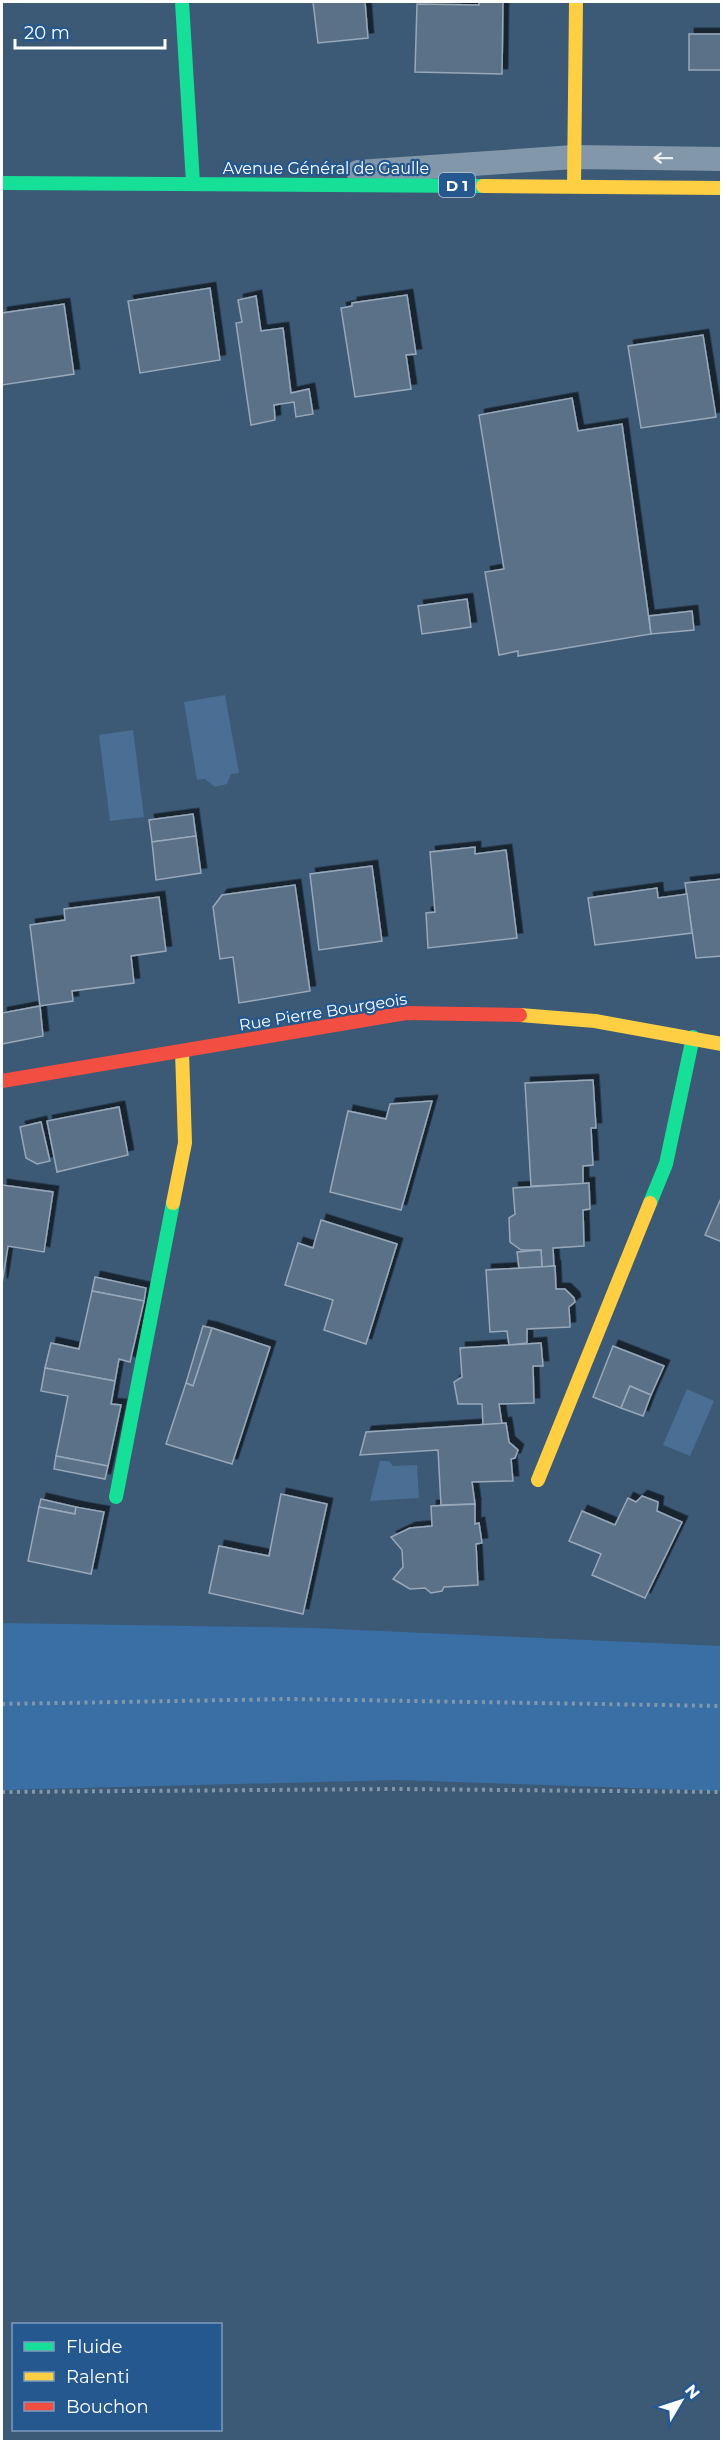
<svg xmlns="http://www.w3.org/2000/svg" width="723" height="2443" viewBox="0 0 723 2443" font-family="Montserrat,sans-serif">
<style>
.green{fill:#396fa5}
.water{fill:#4a6e94}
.building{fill:#5a7188;stroke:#98a8b9;stroke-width:1.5;filter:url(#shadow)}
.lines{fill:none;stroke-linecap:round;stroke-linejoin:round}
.path{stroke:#8397aa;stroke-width:4;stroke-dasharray:3 4.5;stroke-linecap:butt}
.lane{stroke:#8397aa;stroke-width:24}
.fast{stroke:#16e098;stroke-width:14}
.slow{stroke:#ffcf43;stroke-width:14}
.jam{stroke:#f24e42;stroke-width:14}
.oneway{stroke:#eceff2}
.labels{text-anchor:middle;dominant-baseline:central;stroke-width:4.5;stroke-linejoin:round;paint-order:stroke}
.shield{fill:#24588f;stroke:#bdcddd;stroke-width:1.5}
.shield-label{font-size:15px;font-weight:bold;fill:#fff}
.street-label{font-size:16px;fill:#fff;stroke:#24588f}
</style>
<defs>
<filter id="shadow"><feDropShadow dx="5.5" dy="-5.5" stdDeviation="0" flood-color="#0009"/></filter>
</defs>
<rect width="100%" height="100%" fill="#3c5976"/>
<polygon class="green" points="2,1623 314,1628 721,1646 721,1791 398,1780 2,1790"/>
<g class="water">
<polygon points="225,695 239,773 231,774 227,784 215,787 205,779 197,780 184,702"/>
<polygon points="133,730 144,817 110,821 99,735"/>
<polygon points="687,1389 714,1401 690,1456 663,1445"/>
<polygon points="380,1461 389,1461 393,1466 417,1465 419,1498 370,1501"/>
</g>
<g class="building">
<polygon points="313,2 365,2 368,38 318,43"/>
<polygon points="479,2 503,2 502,74 415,72 417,4 479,5"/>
<rect x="689" y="34" width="33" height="36"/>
<polygon points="210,288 220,360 140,373 128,301"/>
<polygon points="407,295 416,354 406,355 411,389 355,397 341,308 352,306 352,303"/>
<polygon points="256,296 261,331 283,328 291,393 309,389 313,414 296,417 294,402 274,405 275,420 251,425 236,323 242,322 238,300"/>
<polygon points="64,304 74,374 2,385 2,313"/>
<polygon points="703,335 716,417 641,428 628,346"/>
<polygon points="572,398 578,431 622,424 651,634 518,656 518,651 499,655 485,572 504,569 479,415"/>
<polygon points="467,599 471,627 422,634 418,606"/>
<polygon points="692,611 694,630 651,634 649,616"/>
<polygon points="193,814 196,836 152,842 149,820"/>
<polygon points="196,836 201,873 156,880 152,842"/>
<polygon points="475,847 475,854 506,850 517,938 428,948 426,913 435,912 430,852"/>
<polygon points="372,866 382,941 319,950 310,874"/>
<polygon points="722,879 722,956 696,958 685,883"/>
<polygon points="295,885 310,991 239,1003 233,957 220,959 213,907 222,895"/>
<polygon points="657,888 658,898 687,894 692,933 595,945 588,898"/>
<polygon points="159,897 166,951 131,956 134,983 72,991 73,1001 40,1006 30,925 65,920 64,909"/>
<polygon points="40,1006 43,1036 2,1044 2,1013"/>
<polygon points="593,1080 596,1128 591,1128 593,1165 583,1166 583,1184 531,1186 525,1083"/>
<polygon points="432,1101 401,1210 330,1192 348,1111 386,1119 390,1104"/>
<polygon points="119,1107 128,1155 57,1172 47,1121"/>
<polygon points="41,1122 50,1161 37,1164 26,1158 20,1127"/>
<polygon points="589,1183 590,1209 583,1210 584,1246 553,1248 554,1266 542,1267 541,1250 521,1250 510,1242 509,1218 515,1214 513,1188"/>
<polygon points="2,1185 53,1192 44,1252 8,1246 2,1284"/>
<polygon points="722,1196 722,1242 705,1235"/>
<polygon points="321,1220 397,1244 366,1344 324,1330 333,1300 285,1285 298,1243 313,1248"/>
<polygon points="541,1250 542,1267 519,1268 517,1252"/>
<polygon points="555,1266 556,1289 565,1289 574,1298 575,1302 569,1307 570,1327 527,1329 527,1343 509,1345 507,1331 490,1332 486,1270"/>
<polygon points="95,1277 146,1288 144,1301 92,1291"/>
<polygon points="92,1291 144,1301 130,1362 119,1359 115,1381 45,1368 51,1343 79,1349"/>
<polygon points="203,1326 212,1328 193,1386 186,1383"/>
<polygon points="212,1328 270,1347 232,1464 166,1444 186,1383 193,1386"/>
<polygon points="541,1343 543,1366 533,1366 534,1403 499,1404 502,1424 483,1425 482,1404 458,1404 454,1382 462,1377 460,1348"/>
<polygon points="613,1346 664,1366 651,1395 630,1386 621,1408 593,1397"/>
<polygon points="45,1368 115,1381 111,1404 121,1405 108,1466 56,1456 68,1396 41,1391"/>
<polygon points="630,1386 651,1395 643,1416 621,1408"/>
<polygon points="506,1423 509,1442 518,1450 515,1458 511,1459 513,1481 472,1482 475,1504 441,1505 438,1450 360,1455 366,1432"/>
<polygon points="56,1456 108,1466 105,1479 54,1469"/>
<polygon points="281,1494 327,1504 303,1614 209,1593 219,1546 269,1556"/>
<polygon points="642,1496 658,1502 657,1511 682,1522 645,1598 592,1575 601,1554 569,1541 582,1511 615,1525 628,1498 636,1502"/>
<polygon points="41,1499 76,1507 75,1514 39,1507"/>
<polygon points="475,1504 475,1524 479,1523 482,1543 476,1544 478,1585 444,1587 442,1591 431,1593 425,1588 410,1589 393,1579 403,1567 402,1550 391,1537 410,1528 432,1526 431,1506"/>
<polygon points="39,1507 75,1514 76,1507 104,1512 91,1574 28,1561"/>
</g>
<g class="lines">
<g class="path">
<polyline points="2,1704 289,1699 722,1706"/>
<polyline points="2,1792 394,1789 722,1792"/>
</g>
<polyline class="lane" points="358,172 574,157 722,159"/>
<g class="fast">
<polyline points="182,2 193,183"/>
<polyline points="2,183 483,186"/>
<polyline points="650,1203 666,1164 693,1037"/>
<polyline points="116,1497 173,1203"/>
</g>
<g class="slow">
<polyline points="483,186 722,188"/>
<polyline points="574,186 576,2"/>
<polyline points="520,1015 595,1021 722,1044"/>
<polyline points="173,1203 185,1143 182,1051"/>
<polyline points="538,1480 650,1203"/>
</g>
<polyline class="jam" points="2,1081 406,1013 520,1015"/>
</g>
<defs><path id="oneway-shaft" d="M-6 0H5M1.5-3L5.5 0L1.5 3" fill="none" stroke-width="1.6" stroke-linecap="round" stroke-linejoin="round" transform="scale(1.5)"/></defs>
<use class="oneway" href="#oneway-shaft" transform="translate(663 158) rotate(-179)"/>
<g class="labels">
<rect class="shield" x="439" y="173" width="36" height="24" rx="4.5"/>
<g class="shield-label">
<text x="457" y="185">D 1</text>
</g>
<g class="street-label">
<text x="326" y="168">Avenue Général de Gaulle</text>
<text transform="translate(323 1012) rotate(-9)">Rue Pierre Bourgeois</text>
</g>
</g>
<rect width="723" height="2443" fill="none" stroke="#ffffff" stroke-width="6"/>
<rect x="12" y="2323" width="210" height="108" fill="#24588f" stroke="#7c9bbc" stroke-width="1.5"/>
<rect x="24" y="2342" width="30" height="9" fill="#16e098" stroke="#7c9bbc" stroke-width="1.5"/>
<text x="66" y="2353" font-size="18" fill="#ffffff">Fluide</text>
<rect x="24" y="2372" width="30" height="9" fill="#ffcf43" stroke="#7c9bbc" stroke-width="1.5"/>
<text x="66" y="2383" font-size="18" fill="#ffffff">Ralenti</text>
<rect x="24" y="2402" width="30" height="9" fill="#f24e42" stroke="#7c9bbc" stroke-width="1.5"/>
<text x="66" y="2413" font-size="18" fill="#ffffff">Bouchon</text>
<g transform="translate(681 2401) rotate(51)" stroke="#24588f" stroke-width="4.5" paint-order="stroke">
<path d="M0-4.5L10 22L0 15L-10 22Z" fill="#ffffff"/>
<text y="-9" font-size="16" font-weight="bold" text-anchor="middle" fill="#ffffff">N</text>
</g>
<path d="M15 39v9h150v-9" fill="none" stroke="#ffffff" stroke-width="3"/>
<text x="24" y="39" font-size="18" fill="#ffffff" stroke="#24588f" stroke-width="4.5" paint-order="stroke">20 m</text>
</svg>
